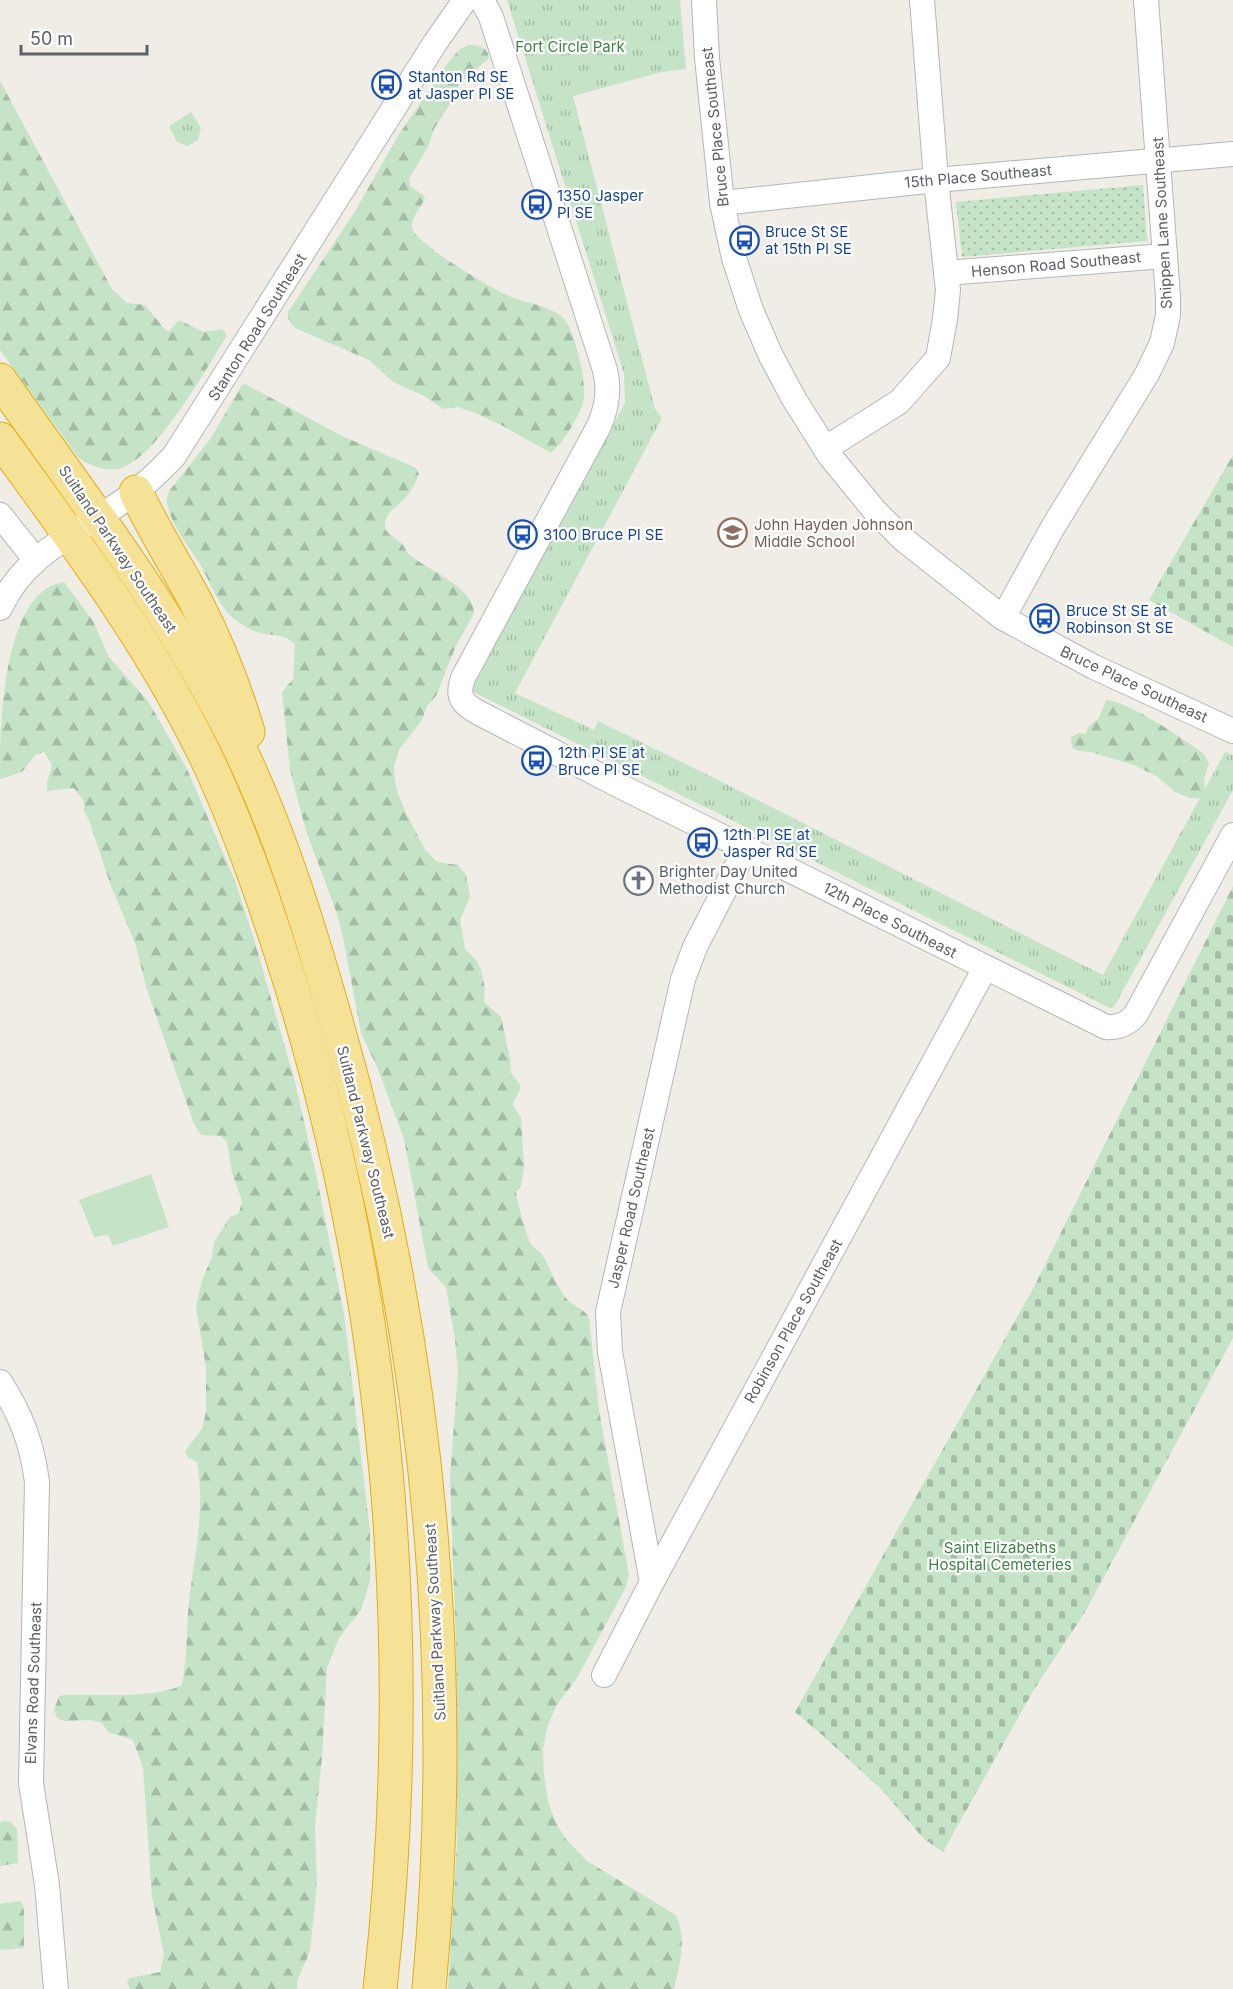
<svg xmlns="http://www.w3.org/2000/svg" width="1233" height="1989" viewBox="0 0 1233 1989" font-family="Inter,sans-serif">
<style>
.grass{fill:url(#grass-dots)}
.forest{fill:url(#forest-firs)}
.cemetery{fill:url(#cemetery-stones)}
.park{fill:url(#park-tufts)}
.garden{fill:#c5e4c7}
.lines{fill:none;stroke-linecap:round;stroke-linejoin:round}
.minor-casing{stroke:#b3b6ba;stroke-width:26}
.highway-casing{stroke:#e3ad12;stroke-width:35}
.minor{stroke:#fff;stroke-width:24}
.highway{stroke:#f5e297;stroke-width:33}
.labels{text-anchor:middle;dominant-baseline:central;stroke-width:4.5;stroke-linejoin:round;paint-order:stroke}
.park-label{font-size:15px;fill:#3d8544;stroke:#fff}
.transit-label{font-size:15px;fill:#164399;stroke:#fff;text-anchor:start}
.street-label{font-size:15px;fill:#5e6165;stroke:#fff}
.education-label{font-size:15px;fill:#785e54;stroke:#fff;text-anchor:start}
.worship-label{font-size:15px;fill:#5b616d;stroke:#fff;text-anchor:start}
</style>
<defs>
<pattern id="grass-dots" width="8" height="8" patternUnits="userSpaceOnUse" patternTransform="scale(1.5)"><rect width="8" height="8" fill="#c5e4c7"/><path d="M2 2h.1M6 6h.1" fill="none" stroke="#a3bca5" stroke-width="1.8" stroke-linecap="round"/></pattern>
<pattern id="forest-firs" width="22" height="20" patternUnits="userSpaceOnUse" patternTransform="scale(1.5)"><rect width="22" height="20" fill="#c5e4c7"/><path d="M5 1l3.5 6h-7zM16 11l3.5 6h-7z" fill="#a3bca5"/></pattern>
<pattern id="cemetery-stones" width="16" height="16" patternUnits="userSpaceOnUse" patternTransform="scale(1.5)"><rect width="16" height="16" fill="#c5e4c7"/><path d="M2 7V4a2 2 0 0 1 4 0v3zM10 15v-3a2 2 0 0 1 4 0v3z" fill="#a3bca5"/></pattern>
<pattern id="park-tufts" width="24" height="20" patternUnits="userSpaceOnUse" patternTransform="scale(1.5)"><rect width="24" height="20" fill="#c5e4c7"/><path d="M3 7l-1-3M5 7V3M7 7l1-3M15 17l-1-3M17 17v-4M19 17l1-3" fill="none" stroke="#a3bca5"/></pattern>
</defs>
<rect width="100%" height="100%" fill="#efede6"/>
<polygon class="grass" points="1143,185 1147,241 962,257 956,202"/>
<g class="forest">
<path d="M468,45C478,45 488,47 489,58L460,83L452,101L434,129L428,147L409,179L410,186L423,195L425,199C421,206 410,220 412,228C417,245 491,288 509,296C525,303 547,305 561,316C575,327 588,386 583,403C580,415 561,446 551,453L501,425L475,413L458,407L443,409L424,396L393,382L369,360L295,328L288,318V312L354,213L398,136L446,65L460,49Z"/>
<path d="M0,81L112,289L127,303L145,305L166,331H169L177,322L181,321L204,332L222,329L226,333V337C206,369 155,461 118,469C105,471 90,466 79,458L0,350Z"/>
<path d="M245,384L342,436L416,468L419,474C416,483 411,491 405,498C399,505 389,510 386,519C381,534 394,535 402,544C405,547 406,552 410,555C427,570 474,587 474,613L455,648L436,696L427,706L422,720L399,750L394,767L395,781L398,794L408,817L424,848L437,862L458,865L466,875L470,897L460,920L465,949L476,960L481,970L485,988L484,1002L501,1017L510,1058L511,1073L520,1085V1090L514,1101L513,1105L521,1118L524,1167L521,1186L516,1191C516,1197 527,1238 531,1244C535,1250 541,1251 544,1257C551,1271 556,1285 566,1298C573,1307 585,1308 589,1318L599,1410L629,1575L626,1587L577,1678L556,1706L547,1728L543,1750L544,1775L548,1801L556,1823L565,1838L587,1861L676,1915C687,1941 680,1963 674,1989H448L457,1844L456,1647L450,1477L458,1372L455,1340L446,1287L428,1268L404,1139L378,1069L361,1033L343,937L336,911L306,831L290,770L282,692L293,679L295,645C285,632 272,637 257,632C252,631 246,627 241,624C220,611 211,584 200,564C188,545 171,526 167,503C166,498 167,495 170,490L211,438L242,385Z"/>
<path d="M64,582L93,621L109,657L148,701L187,769L235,881L254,939L295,1082L316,1174L344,1314L370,1532V1581L361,1610L339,1638L327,1668L322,1757L315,1826L317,1884L310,1951L297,1982V1989H130L127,1982L130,1978L160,1972L164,1954L152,1897L143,1768L133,1740L108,1732L102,1723L90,1720L64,1721L57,1718L54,1710L59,1696L66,1695C96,1694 156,1699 182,1685C188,1654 186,1623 190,1592C196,1549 205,1506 197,1462L188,1457L185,1451L202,1429L206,1412V1368L196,1307L202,1280L212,1257L214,1242L230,1217L239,1213L242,1201L232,1173L227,1142L221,1136L201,1135L194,1124L147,990L135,943L111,886L89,820L84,811V802L74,788L47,791V783L52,765L44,752L35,755L22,772L0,779C0,731 1,591 64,582Z"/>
<path d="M1106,700C1126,700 1185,740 1203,753L1209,763L1204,778L1205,789L1200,798H1190L1175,792L1158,777L1134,765L1091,752L1079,751L1072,748L1071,737L1079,733L1086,734L1088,727L1099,718Z"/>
<polygon points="3,1821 11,1822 17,1829 18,1863 0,1866 0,1823"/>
<polygon points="19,1901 22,1902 24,1911 24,1948 0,1950 0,1904"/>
</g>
<g class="cemetery">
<polygon points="1233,455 1233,647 1149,600"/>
<polygon points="1233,886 1233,1338 1085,1612 1033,1691 943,1852 924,1839 882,1790 821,1734 795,1712 1034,1287"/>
</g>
<g class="park">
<polygon points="507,0 680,0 686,69 662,72 573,96 655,409 662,418 515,693 594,730 598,721 718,780 1103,975 1225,752 1233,755 1233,790 1114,1007 1110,1008 471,691 563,515 625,403 624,374"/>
<polygon points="191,112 201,128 198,140 188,146 177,142 169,126"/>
</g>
<polygon class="garden" points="151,1174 169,1227 113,1246 108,1235 94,1237 79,1200"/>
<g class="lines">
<defs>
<g id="minor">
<path d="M482,0L491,17L605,370C610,390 607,407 599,426L464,676C455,697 463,705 481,714L622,787L1106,1027C1119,1028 1128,1024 1136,1014L1233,835"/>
<polyline points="704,0 707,58 722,203 734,258 751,310 771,356 794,399 830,456 875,511 903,539 1003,618 1094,667 1233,731"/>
<polyline points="722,203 936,180 1233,154"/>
<polyline points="946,273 1165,256"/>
<polyline points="826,448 899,402 938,358 945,319 948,290 936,180 922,0"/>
<polyline points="0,515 35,559"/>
<path d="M0,608C25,553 79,532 126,499C144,486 159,472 174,456L435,43L465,0"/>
<polyline points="1003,618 1053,527 1147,374 1162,343 1168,315 1168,297 1146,0"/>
<path d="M0,1382C21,1415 32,1443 37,1482L31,1783L47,1885L56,1989"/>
<polyline points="652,1582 610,1352 608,1312 683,979 695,947 746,848"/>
<polyline points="604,1675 652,1582 985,968"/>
</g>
<g id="highway">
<path d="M0,380C83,497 170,610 235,739C279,828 309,926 336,1021C427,1337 459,1662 429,1989"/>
<path d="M0,439C74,541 151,643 206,757C239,826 264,899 287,972C390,1299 418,1649 380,1989"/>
<path d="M136,492C154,531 177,566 197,604C218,645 235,688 248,732"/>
</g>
</defs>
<use href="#minor" class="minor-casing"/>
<use href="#highway" class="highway-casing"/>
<use href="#minor" class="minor"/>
<use href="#highway" class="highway"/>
</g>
<defs>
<symbol id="bus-ring" viewBox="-11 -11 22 22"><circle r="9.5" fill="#fff" stroke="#1a4fb4" stroke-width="1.5"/><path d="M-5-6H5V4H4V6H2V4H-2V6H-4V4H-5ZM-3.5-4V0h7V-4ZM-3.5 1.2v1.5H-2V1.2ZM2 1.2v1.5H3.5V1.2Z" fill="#1a4fb4"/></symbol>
<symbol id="school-ring" viewBox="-11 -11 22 22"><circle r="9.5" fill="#fff" stroke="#8d6e63" stroke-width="1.5"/><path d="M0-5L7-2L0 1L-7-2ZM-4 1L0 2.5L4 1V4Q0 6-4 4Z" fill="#8d6e63"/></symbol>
<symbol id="church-ring" viewBox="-11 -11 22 22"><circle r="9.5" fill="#fff" stroke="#6b7280" stroke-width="1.5"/><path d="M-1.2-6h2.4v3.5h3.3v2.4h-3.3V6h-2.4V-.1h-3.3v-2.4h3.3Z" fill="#6b7280"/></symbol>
</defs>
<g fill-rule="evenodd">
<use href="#bus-ring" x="370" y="68" width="33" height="33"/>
<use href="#bus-ring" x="520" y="188" width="33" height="33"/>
<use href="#bus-ring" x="728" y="224" width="33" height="33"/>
<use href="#school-ring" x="716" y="516" width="33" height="33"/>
<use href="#bus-ring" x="506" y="518" width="33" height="33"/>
<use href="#bus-ring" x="1028" y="602" width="33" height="33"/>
<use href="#bus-ring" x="520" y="744" width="33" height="33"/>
<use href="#bus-ring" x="686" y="826" width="33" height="33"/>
<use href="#church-ring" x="622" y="864" width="33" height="33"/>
</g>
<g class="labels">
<g class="park-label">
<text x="570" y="46">Fort Circle Park</text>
<text x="1000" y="1547">Saint Elizabeths<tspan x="1000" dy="17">Hospital Cemeteries</tspan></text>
</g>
<g class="transit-label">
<text x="408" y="76">Stanton Rd SE<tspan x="408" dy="17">at Jasper Pl SE</tspan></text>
<text x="557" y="195">1350 Jasper<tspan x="557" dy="17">Pl SE</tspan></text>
<text x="765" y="231">Bruce St SE<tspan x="765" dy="17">at 15th Pl SE</tspan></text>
<text x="543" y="534">3100 Bruce Pl SE</text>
<text x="1066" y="610">Bruce St SE at<tspan x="1066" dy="17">Robinson St SE</tspan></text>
<text x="558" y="752">12th Pl SE at<tspan x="558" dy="17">Bruce Pl SE</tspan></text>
<text x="723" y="834">12th Pl SE at<tspan x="723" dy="17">Jasper Rd SE</tspan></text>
</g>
<g class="street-label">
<text transform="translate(715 127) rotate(-96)">Bruce Place Southeast</text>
<text transform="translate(978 176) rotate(-5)">15th Place Southeast</text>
<text transform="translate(1162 223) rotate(-93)">Shippen Lane Southeast</text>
<text transform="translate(1056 264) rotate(-5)">Henson Road Southeast</text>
<text transform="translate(257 327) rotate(-58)">Stanton Road Southeast</text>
<text transform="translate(118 549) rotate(56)">Suitland Parkway Southeast</text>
<text transform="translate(1134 684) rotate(25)">Bruce Place Southeast</text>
<text transform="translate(890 920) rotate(27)">12th Place Southeast</text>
<text transform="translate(366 1142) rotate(76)">Suitland Parkway Southeast</text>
<text transform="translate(631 1208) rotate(-77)">Jasper Road Southeast</text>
<text transform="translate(793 1321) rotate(-61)">Robinson Place Southeast</text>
<text transform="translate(435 1622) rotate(-93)">Suitland Parkway Southeast</text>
<text transform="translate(33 1683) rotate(-88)">Elvans Road Southeast</text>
</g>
<g class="education-label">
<text x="754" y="524">John Hayden Johnson<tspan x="754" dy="17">Middle School</tspan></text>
</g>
<g class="worship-label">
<text x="659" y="871">Brighter Day United<tspan x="659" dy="17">Methodist Church</tspan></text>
</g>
</g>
<path d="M21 45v9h126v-9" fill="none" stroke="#5e6165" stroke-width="3"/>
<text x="30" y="45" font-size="18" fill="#5e6165" stroke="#ffffff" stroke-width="4.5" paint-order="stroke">50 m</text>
</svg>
